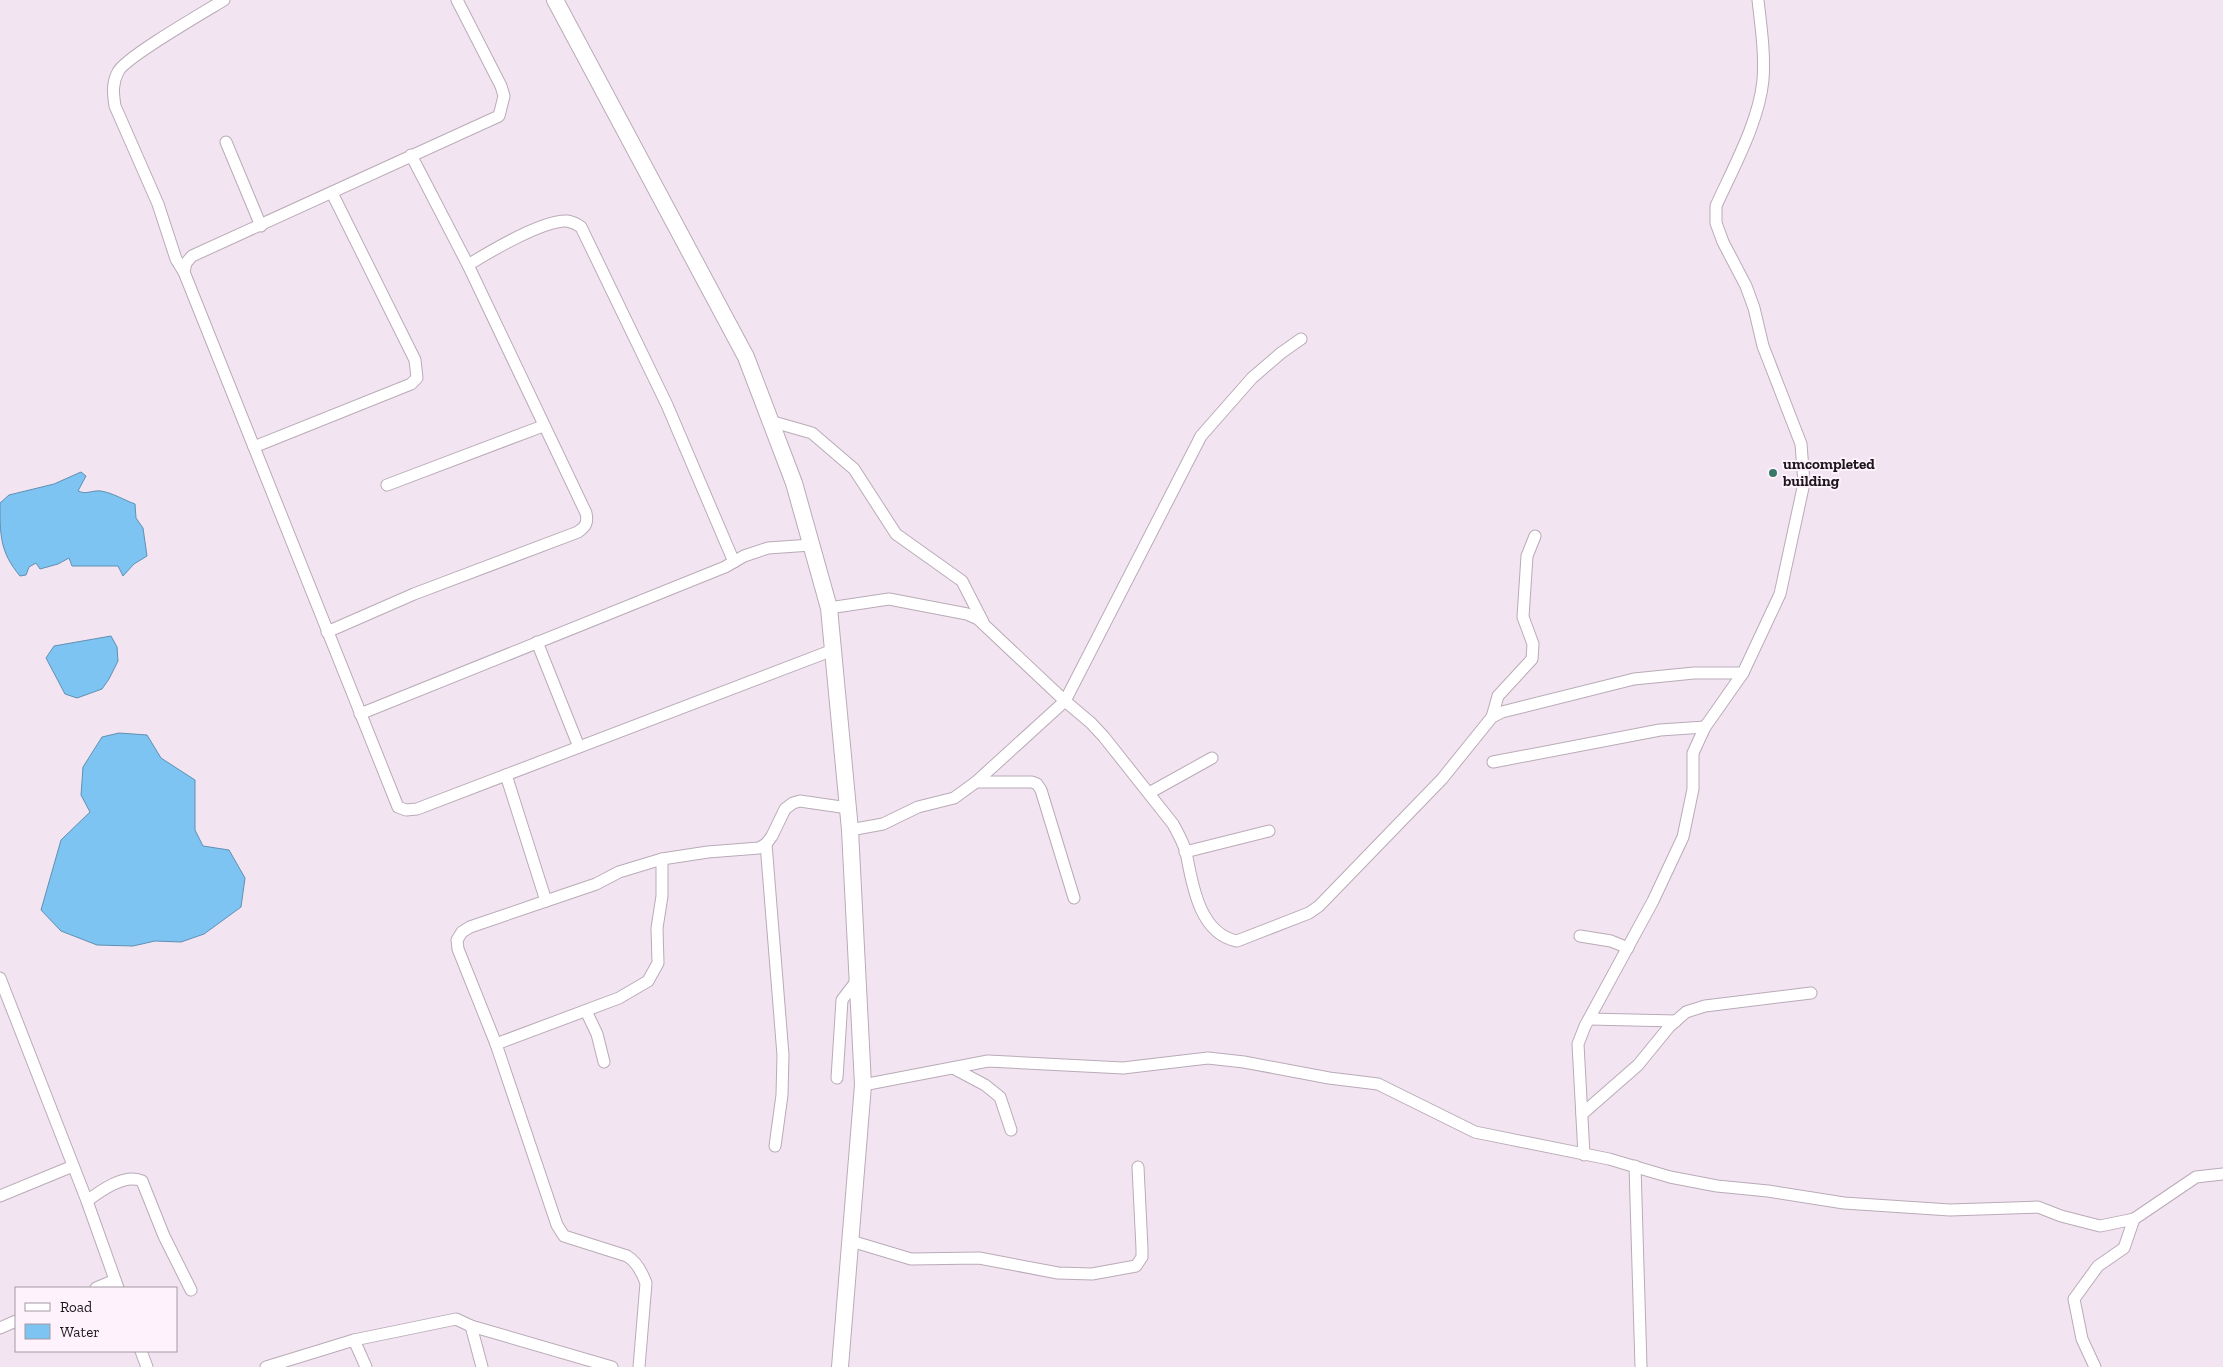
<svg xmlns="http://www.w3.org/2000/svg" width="2223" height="1367" viewBox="0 0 2223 1367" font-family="'Zilla Slab',serif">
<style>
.water{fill:#7dc4f2;stroke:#6090b2}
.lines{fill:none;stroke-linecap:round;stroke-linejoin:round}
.street-casing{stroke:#b9abb7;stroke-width:13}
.secondary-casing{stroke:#b9abb7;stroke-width:18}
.street{stroke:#fff;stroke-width:11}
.secondary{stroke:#fff;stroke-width:16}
.poi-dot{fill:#397866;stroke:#fef2fd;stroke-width:2}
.labels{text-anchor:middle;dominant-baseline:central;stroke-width:4;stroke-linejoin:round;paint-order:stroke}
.poi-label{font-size:15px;font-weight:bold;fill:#1d171c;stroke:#fef2fd;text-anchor:start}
</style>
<rect width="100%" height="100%" fill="#f3e4f1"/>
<g class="water">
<path d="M81,472L86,476L78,491C87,495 92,490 101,491C113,493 124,500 135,504L136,518L143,528L147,556L134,564L123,576L118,566H72L69,558L58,564L40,569L36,563L29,567L26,575L20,576C0,552 0,536 0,503L9,495L54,484Z"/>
<polygon points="111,636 117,647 118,661 109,679 102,689 77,698 65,694 46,658 54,646"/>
<polygon points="119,733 147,735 161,758 195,780 195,830 203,846 229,850 245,878 241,907 204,934 181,942 155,941 133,946 97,945 61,931 41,910 61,840 90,812 81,795 83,767 102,737"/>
</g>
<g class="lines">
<defs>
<g id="street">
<polyline points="457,0 501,86 504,96 499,116 192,256 186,263 184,272 398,807 406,810 417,809 833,650"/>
<polyline points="226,142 261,226"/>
<path d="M468,265C489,252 543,220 567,221C573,222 577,224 581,227L667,405L734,562"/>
<path d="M184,272L176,259L158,204L115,106C113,93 112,83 118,72C124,58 206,11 224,0"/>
<polyline points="770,421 812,433 854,469 896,534 962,581 983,622"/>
<polyline points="254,447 411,384 417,378 415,360 332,193"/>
<polyline points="387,485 543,426"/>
<polyline points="829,608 889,599 967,614 978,619 1065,701 1201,436 1252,378 1281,353 1301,339"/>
<path d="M327,632L414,594L578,532C586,526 588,523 586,513L468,265L411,155"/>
<polyline points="537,642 579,747"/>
<polyline points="360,714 725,567 744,556 768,548 811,545"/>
<polyline points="1492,717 1498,696 1532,659 1533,644 1523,617 1527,556 1535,536"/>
<polyline points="1493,762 1660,730 1705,727"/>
<path d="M506,775L546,901L470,927L462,932L457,940L458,949L496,1044L557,1225L564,1236L627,1256C637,1262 642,1272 646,1283L639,1367"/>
<polyline points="976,782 1032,782 1037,784 1041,790 1074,898"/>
<polyline points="1149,793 1212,758"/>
<path d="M850,830L883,824L918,807L954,798L976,782L1065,701L1091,723L1104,737L1173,824C1178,833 1183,842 1186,852C1192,883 1199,934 1237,941L1309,913L1319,906L1442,779L1492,717L1502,712L1634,679L1694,673H1743"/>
<polyline points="766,844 783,1055 782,1095 775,1146"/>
<polyline points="1185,852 1269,831"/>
<polyline points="546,901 596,884 619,872 662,859 708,852 759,848 766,844 772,836 785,809 793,803 800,801 848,808"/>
<polyline points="1580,936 1611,941 1628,948"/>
<polyline points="0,978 87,1201 118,1288"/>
<polyline points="586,1011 597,1034 604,1062"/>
<polyline points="1589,1019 1676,1021"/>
<polyline points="496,1044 619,998 648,981 658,963 657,928 662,896 662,859"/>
<polyline points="953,1068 985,1085 1000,1097 1011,1130"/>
<polyline points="837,1078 842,1000 858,979"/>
<polyline points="863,1085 988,1061 1123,1068 1208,1058 1244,1062 1329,1078 1378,1084 1475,1132 1609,1159 1670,1177 1717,1186 1768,1191 1844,1203 1950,1210 2038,1207 2061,1216 2100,1226 2134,1219 2196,1177 2223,1174"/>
<polyline points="1582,1114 1638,1065 1669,1027 1686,1012 1705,1006 1811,993"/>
<path d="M1584,1155L1578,1044L1585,1026L1653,901L1683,837L1693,789V753L1705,727L1743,673L1780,594L1804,483L1801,444L1763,346L1754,308L1746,286L1723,242L1716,223V206C1733,168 1759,122 1763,80C1765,53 1761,27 1758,0"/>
<polyline points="1635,1166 1641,1367"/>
<polyline points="0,1196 73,1166"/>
<path d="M87,1201C100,1191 125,1173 142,1181L164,1236L191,1290"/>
<polyline points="851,1241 911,1259 979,1258 1058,1273 1092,1274 1136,1266 1142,1257 1142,1249 1138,1167"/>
<polyline points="96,1288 115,1280"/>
<polyline points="471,1326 482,1367"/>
<polyline points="0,1328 16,1321"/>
<polyline points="354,1340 366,1367"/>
<polyline points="141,1351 147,1367"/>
<polyline points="266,1367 354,1340 456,1319 471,1326 612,1367"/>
<polyline points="2095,1367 2082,1339 2074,1299 2098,1266 2124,1248 2134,1219"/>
</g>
<polyline id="secondary" points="555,0 746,357 794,483 829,608 850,830 863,1085 840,1367"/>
</defs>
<use href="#street" class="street-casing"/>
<use href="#secondary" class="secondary-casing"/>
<use href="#street" class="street"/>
<use href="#secondary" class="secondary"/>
</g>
<circle class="poi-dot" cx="1773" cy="473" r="5"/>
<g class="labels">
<g class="poi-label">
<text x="1783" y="464">umcompleted<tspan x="1783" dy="17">building</tspan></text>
</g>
</g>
<rect x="15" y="1287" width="162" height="65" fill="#fef2fd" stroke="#a49aa3"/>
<rect x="25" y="1303" width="25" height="8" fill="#ffffff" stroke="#a49aa3"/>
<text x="60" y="1312" font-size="15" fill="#1d171c">Road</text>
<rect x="25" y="1324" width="25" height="15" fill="#7dc4f2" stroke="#a49aa3"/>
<text x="60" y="1337" font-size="15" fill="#1d171c">Water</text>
</svg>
